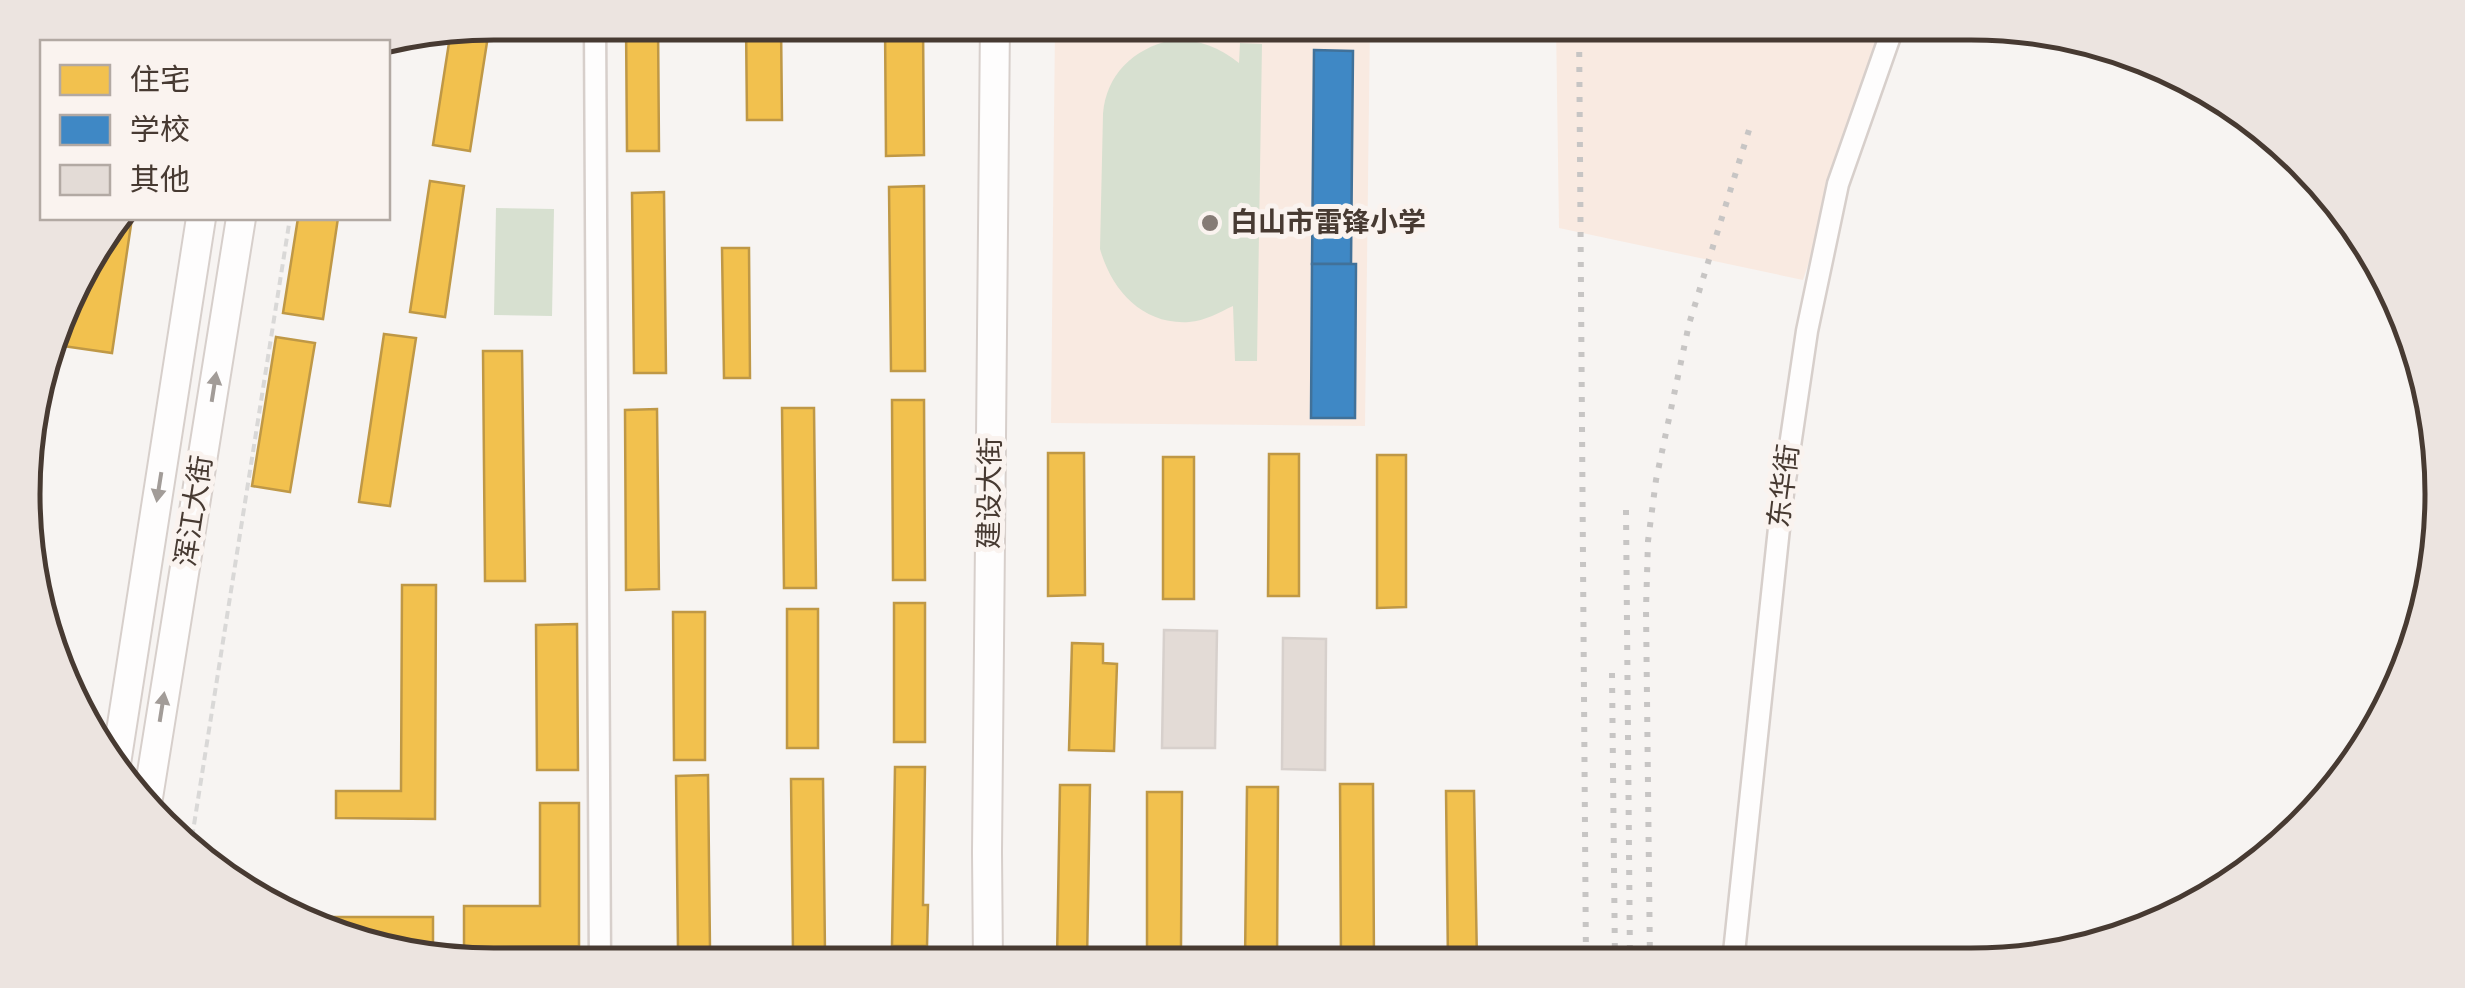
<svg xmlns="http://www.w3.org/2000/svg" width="2465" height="988" viewBox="0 0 2465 988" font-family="'Source Sans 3','Noto Sans SC',sans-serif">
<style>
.built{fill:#f9eae1}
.green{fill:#d7e0d0}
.homes{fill:#f2c14e;stroke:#bf9846;stroke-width:2.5}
.schools{fill:#3f88c5;stroke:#417199;stroke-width:2.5}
.building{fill:#e3dbd6;stroke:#d7d0cc;stroke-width:2.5}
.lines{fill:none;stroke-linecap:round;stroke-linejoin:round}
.minor-casing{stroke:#d7cfcb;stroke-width:25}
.major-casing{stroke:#d7cfcb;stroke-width:32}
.path{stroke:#d9d8d7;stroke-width:4;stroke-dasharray:8 5;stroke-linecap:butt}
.minor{stroke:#fefdfd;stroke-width:20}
.major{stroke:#fefdfd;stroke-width:28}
.rail{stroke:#c7c5c4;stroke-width:6;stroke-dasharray:5 10;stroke-linecap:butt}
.oneway{fill:#a29c98}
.poi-dot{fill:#857b75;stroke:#faf3ef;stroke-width:4}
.labels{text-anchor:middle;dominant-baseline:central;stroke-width:10;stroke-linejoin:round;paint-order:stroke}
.poi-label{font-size:28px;font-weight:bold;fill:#473a32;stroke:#faf3ef;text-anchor:start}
.street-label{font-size:28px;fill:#473a32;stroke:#faf3ef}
.rim{fill:none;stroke:#473a32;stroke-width:5}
</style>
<rect width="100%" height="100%" fill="#f7f4f2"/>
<g class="built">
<polygon points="1055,23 1370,23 1365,426 1051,423"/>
<polygon points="1556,23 1888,23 1803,280 1559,228"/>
</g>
<g class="green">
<path d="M1171,40C1197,39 1218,46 1239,63L1240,43L1262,44L1257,361H1235L1233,306C1220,312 1205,321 1189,322C1143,325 1112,291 1100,249L1103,114C1106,75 1133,49 1171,40Z"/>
<polygon points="496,208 554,209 552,316 494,315"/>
</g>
<g class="homes">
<polygon points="626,22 658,22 659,151 627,151"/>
<polygon points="746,22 781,22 782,120 747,120"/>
<polygon points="885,22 923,22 924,155 886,156"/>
<polygon points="490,23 470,151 433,145 451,30"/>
<polygon points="430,181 464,186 445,317 410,312"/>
<polygon points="924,186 925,371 891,371 889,187"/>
<polygon points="664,192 666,373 634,373 632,193"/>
<polygon points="119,218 132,218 112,353 56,345 72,299 74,300 85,259"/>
<polygon points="298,218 338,218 323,319 283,313"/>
<polygon points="722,248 749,248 750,378 724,378"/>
<polygon points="384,334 416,338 390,506 359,502"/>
<polygon points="276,337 315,343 290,492 252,486"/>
<polygon points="483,351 522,351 525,581 485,581"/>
<polygon points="892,400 924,400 925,580 893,580"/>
<polygon points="782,408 814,408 816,588 784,588"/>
<polygon points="657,409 659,589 626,590 625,410"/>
<polygon points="1048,453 1084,453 1085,595 1048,596"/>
<polygon points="1269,454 1299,454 1299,596 1268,596"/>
<polygon points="1377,455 1406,455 1406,607 1377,608"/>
<rect x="1163" y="457" width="31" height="142"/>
<polygon points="402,585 436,585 435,819 336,818 336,791 401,791"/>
<rect x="894" y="603" width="31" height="139"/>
<rect x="787" y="609" width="31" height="139"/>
<polygon points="673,612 705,612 705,760 674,760"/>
<polygon points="577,624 578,770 537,770 536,625"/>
<polygon points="1072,643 1103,644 1103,663 1117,664 1114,751 1069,750"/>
<polygon points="895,767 925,767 923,905 928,905 927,946 892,946"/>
<polygon points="708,775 710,949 678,949 676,776"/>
<polygon points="791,779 823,779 825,953 793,953"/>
<polygon points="1340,784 1373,784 1374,963 1341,963"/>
<polygon points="1060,785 1090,785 1087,961 1057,960"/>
<polygon points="1247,787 1278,787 1277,963 1245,963"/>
<polygon points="1446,791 1474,791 1477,963 1448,963"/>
<polygon points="1147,792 1182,792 1181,947 1147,947"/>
<polygon points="540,803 579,803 579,946 464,947 464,906 540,906"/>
<polygon points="306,917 433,917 433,955 343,941 306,921"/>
</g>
<g class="schools">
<polygon points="1314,50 1353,51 1351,264 1312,264"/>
<polygon points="1312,264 1356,264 1355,418 1311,418"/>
</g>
<g class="building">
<polygon points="1164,630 1217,631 1215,748 1162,748"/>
<polygon points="1283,638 1326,639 1325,770 1282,769"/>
</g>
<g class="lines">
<defs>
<g id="minor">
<polyline points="595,22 600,965"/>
<polyline points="1733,962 1782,500 1807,331 1838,184 1895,22"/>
</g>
<g id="major">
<polyline points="115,770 201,218"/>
<polyline points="147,804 241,218"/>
<polyline points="988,964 987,852 995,22"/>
</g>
</defs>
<use href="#minor" class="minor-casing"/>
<use href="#major" class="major-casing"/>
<g class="path">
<polyline points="190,850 290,218"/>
<polyline points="1679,962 1681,957"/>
</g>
<use href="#minor" class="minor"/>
<use href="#major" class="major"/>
<g class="rail">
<polyline points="1579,22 1586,963"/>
<polyline points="1626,510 1630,962"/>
<polyline points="1612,673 1615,963"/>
<polyline points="1650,962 1646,609 1648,541 1656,480 1689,324 1749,130"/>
</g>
</g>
<defs><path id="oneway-solid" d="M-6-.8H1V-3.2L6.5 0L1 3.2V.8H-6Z" transform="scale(2.5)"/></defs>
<g class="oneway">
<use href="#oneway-solid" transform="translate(214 387) rotate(-81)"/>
<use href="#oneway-solid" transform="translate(159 487) rotate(99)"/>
<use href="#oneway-solid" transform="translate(162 707) rotate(-81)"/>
</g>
<circle class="poi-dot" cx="1210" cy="223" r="10"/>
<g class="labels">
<g class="poi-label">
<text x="1230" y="223">白山市雷锋小学</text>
</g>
<g class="street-label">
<text transform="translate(1784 486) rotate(-83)">东华街</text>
<text transform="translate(990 493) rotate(-89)">建设大街</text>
<text transform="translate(194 511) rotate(-81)">浑江大街</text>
</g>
</g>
<path d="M0 0H2465V988H0ZM494 40H1971A454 454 0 0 1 2425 494V494A454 454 0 0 1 1971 948H494A454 454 0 0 1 40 494V494A454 454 0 0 1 494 40Z" fill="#ece4e0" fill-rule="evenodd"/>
<path class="rim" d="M494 40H1971A454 454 0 0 1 2425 494V494A454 454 0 0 1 1971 948H494A454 454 0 0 1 40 494V494A454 454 0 0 1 494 40Z"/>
<rect x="40" y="40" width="350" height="180" fill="#faf3ef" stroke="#b2a9a3" stroke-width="2.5"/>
<rect x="60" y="65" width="50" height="30" fill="#f2c14e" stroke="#b2a9a3" stroke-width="2.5"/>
<text x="130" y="90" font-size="30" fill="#473a32">住宅</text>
<rect x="60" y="115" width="50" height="30" fill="#3f88c5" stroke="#b2a9a3" stroke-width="2.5"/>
<text x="130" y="140" font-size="30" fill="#473a32">学校</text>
<rect x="60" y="165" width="50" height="30" fill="#e3dbd6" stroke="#b2a9a3" stroke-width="2.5"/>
<text x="130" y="190" font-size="30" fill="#473a32">其他</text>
</svg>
